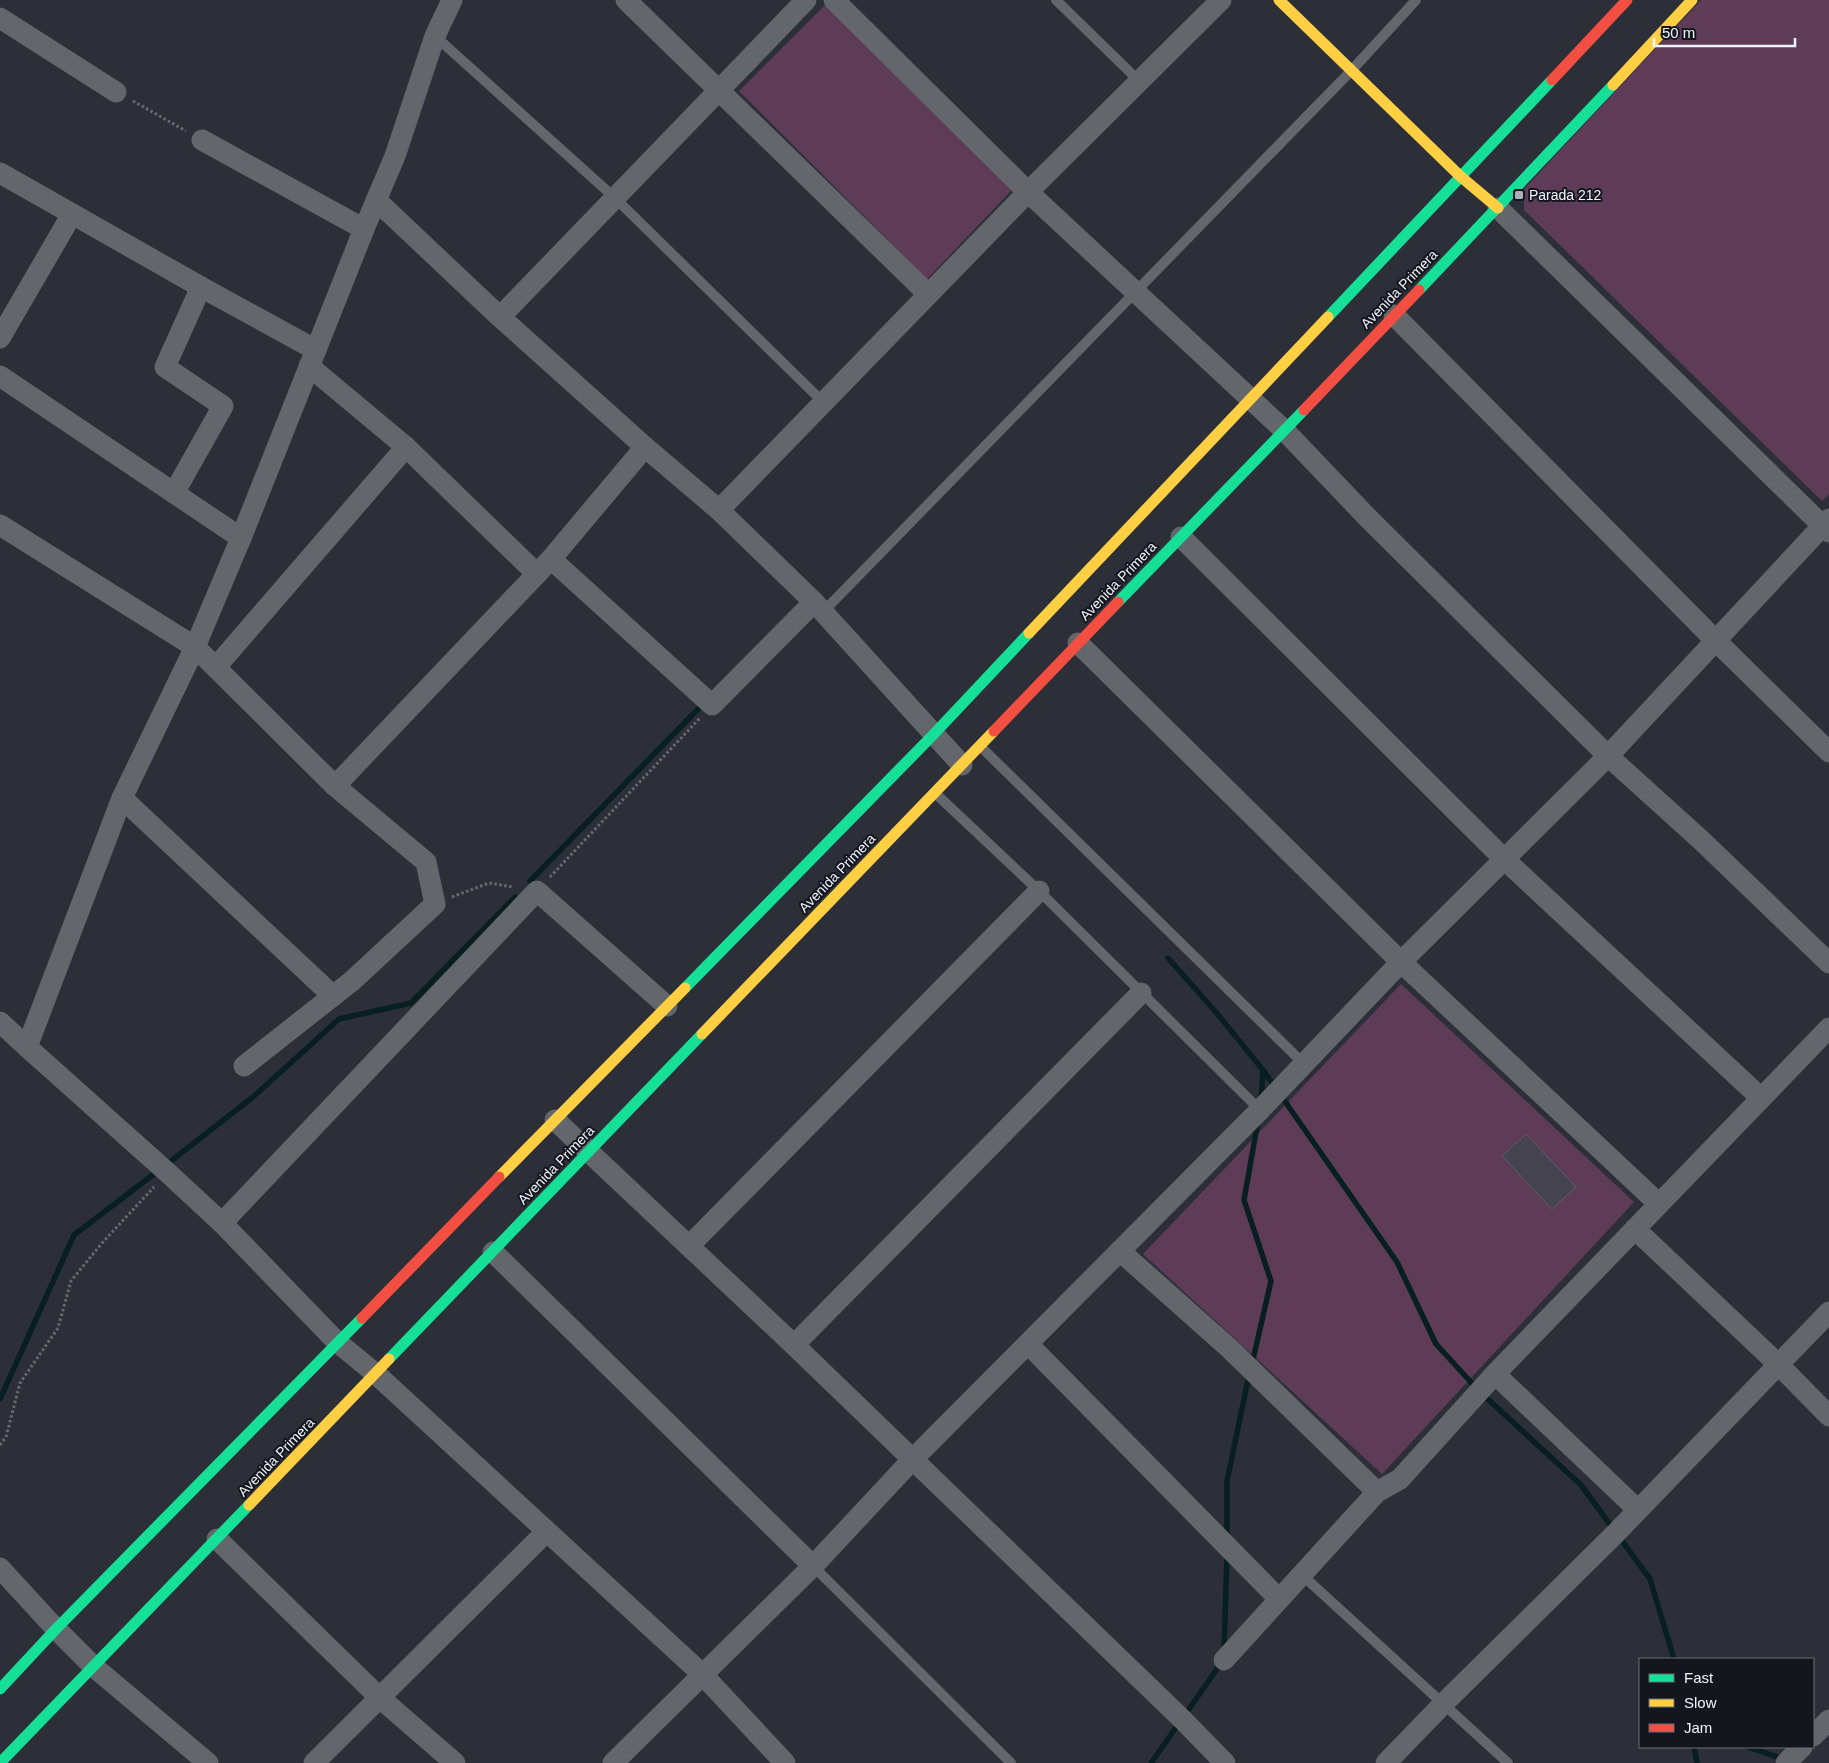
<svg xmlns="http://www.w3.org/2000/svg" width="1829" height="1763" viewBox="0 0 1829 1763" font-family="Arial,sans-serif">
<style>
.green{fill:#5e3c58}
.lines{fill:none;stroke-linecap:round;stroke-linejoin:round}
.stream{stroke:#081f21;stroke-width:5.5}
.building{fill:#464351;stroke:#605f67}
.path{stroke:#686a6f;stroke-width:3;stroke-dasharray:2.5 2.5;stroke-linecap:butt}
.lane{stroke:#63666a;stroke-width:10}
.street{stroke:#63666a;stroke-width:21}
.fast{stroke:#16e098;stroke-width:11}
.slow{stroke:#ffcf43;stroke-width:11}
.jam{stroke:#f24e42;stroke-width:11}
.poi-dot{fill:#abafb9;stroke:#13161d;stroke-width:2}
.labels{text-anchor:middle;dominant-baseline:central;stroke-width:4;stroke-linejoin:round;paint-order:stroke}
.poi-label{font-size:14px;fill:#f0f4ff;stroke:#13161d;text-anchor:start}
.street-label{font-size:14px;fill:#f0f4ff;stroke:#13161d}
</style>
<rect width="100%" height="100%" fill="#2c2f38"/>
<g class="green">
<polygon points="1701,0 1829,0 1829,494 1822,501 1524,210 1524,189"/>
<polygon points="825,5 1012,190 927,279 739,91"/>
<polygon points="1401,984 1634,1202 1382,1474 1143,1254"/>
</g>
<g class="lines">
<g class="stream">
<polyline points="530,881 699,708"/>
<polyline points="1168,958 1215,1011 1263,1070 1261,1100"/>
<polyline points="1263,1070 1397,1262 1436,1344 1479,1391 1581,1485 1650,1579 1674,1659"/>
<polyline points="171,1161 253,1097 339,1019 411,1003 515,897"/>
<polyline points="1252,1364 1271,1281 1244,1200 1258,1121"/>
<polyline points="0,1399 74,1235 154,1174"/>
<polyline points="1227,1536 1227,1481 1249,1375"/>
<polyline points="1224,1651 1227,1553"/>
<polyline points="1694,1747 1697,1763"/>
<polyline points="1748,1747 1783,1759"/>
<polyline points="1151,1763 1222,1662"/>
</g>
</g>
<polygon class="building" points="1526,1134 1576,1187 1552,1209 1502,1156"/>
<g class="lines">
<g class="path">
<polyline points="133,101 186,131"/>
<polyline points="550,877 700,718"/>
<polyline points="452,897 489,883 513,887"/>
<polyline points="0,1445 6,1437 20,1383 58,1328 71,1281 102,1243 154,1187"/>
</g>
<g class="lane">
<polyline points="1056,0 1139,81"/>
<polyline points="435,36 615,198 824,403"/>
<polyline points="823,612 1351,71 1416,0"/>
<polyline points="980,746 1304,1064"/>
<polyline points="935,793 1039,891 1260,1110"/>
<polyline points="813,1566 1011,1763"/>
<polyline points="1301,1574 1508,1763"/>
</g>
<g class="street">
<polyline points="626,0 928,294"/>
<polyline points="834,0 1028,192 1284,430 1367,517 1608,756 1702,841 1829,963"/>
<polyline points="0,18 116,92"/>
<polyline points="202,140 364,229"/>
<polyline points="0,173 201,287 165,367 223,406 174,493"/>
<polyline points="376,200 500,317 645,447 719,510 814,602 962,765"/>
<polyline points="1498,208 1829,532"/>
<polyline points="201,287 316,350"/>
<polyline points="1394,315 1715,640 1829,752"/>
<polyline points="500,317 806,0"/>
<polyline points="0,338 72,214"/>
<polyline points="309,366 406,447 537,574"/>
<polyline points="0,376 241,538"/>
<polyline points="719,510 1028,192 1221,0"/>
<polyline points="0,525 195,647 335,786 426,862 435,904 352,981 244,1066"/>
<polyline points="1181,537 1504,859 1761,1098"/>
<polyline points="551,559 712,705 814,602"/>
<polyline points="1078,643 1401,962 1659,1204"/>
<polyline points="216,667 406,447"/>
<polyline points="335,786 551,559 645,447"/>
<polyline points="122,798 333,996"/>
<polyline points="0,1022 27,1047 168,1173 222,1223 337,1342 376,1374 702,1674 785,1763"/>
<polyline points="27,1047 122,798 195,647 241,538 364,229 395,156 435,36 452,0"/>
<polyline points="555,1120 794,1345 1182,1719 1225,1763"/>
<polyline points="222,1223 537,891 667,1006"/>
<polyline points="1635,1229 1778,1364 1829,1416"/>
<polyline points="689,1246 1039,891"/>
<polyline points="1120,1251 1229,1348 1377,1492"/>
<polyline points="493,1252 813,1566"/>
<polyline points="1028,1344 1279,1599"/>
<polyline points="794,1345 1141,993"/>
<polyline points="1495,1374 1638,1510"/>
<polyline points="217,1539 380,1698 455,1763"/>
<polyline points="0,1568 56,1629 94,1667 208,1763"/>
<polyline points="1224,1660 1377,1492 1400,1479 1495,1374 1829,1028"/>
<polyline points="1813,1736 1829,1720"/>
<polyline points="314,1763 546,1532"/>
<polyline points="613,1763 813,1566 912,1460 1260,1110 1401,962 1608,756 1829,519"/>
<polyline points="1386,1763 1444,1703 1616,1533 1829,1312"/>
<polyline points="1786,1763 1802,1747"/>
</g>
<g class="fast">
<polyline points="1419,290 1613,85"/>
<polyline points="1328,317 1552,80"/>
<polyline points="1118,602 1304,410"/>
<polyline points="685,988 933,735 1029,633"/>
<polyline points="389,1359 702,1034"/>
<polyline points="0,1689 56,1629 362,1318"/>
<polyline points="0,1763 249,1505"/>
</g>
<g class="slow">
<polyline points="1279,0 1460,176 1498,208"/>
<polyline points="1613,85 1692,0"/>
<polyline points="1029,633 1328,317"/>
<polyline points="702,1034 994,731"/>
<polyline points="499,1177 685,988"/>
<polyline points="249,1505 389,1359"/>
</g>
<g class="jam">
<polyline points="1552,80 1627,0"/>
<polyline points="1304,410 1419,290"/>
<polyline points="994,731 1118,602"/>
<polyline points="362,1318 499,1177"/>
</g>
</g>
<rect class="poi-dot" x="1514" y="190" width="10" height="10" rx="2.5"/>
<g class="labels">
<g class="poi-label">
<text x="1529" y="195">Parada 212</text>
</g>
<g class="street-label">
<text transform="translate(1399 289) rotate(-46)">Avenida Primera</text>
<text transform="translate(1118 581) rotate(-46)">Avenida Primera</text>
<text transform="translate(837 873) rotate(-46)">Avenida Primera</text>
<text transform="translate(556 1165) rotate(-46)">Avenida Primera</text>
<text transform="translate(276 1457) rotate(-46)">Avenida Primera</text>
</g>
</g>
<rect x="1639" y="1658" width="175" height="90" fill="#13161d" stroke="#6b6f77"/>
<rect x="1649" y="1674" width="25" height="8" fill="#16e098" stroke="#6b6f77"/>
<text x="1684" y="1683" font-size="15" fill="#f0f4ff">Fast</text>
<rect x="1649" y="1699" width="25" height="8" fill="#ffcf43" stroke="#6b6f77"/>
<text x="1684" y="1708" font-size="15" fill="#f0f4ff">Slow</text>
<rect x="1649" y="1724" width="25" height="8" fill="#f24e42" stroke="#6b6f77"/>
<text x="1684" y="1733" font-size="15" fill="#f0f4ff">Jam</text>
<path d="M1654 38v8h141v-8" fill="none" stroke="#f0f4ff" stroke-width="2.5"/>
<text x="1662" y="38" font-size="15" fill="#f0f4ff" stroke="#13161d" stroke-width="4" paint-order="stroke">50 m</text>
</svg>
